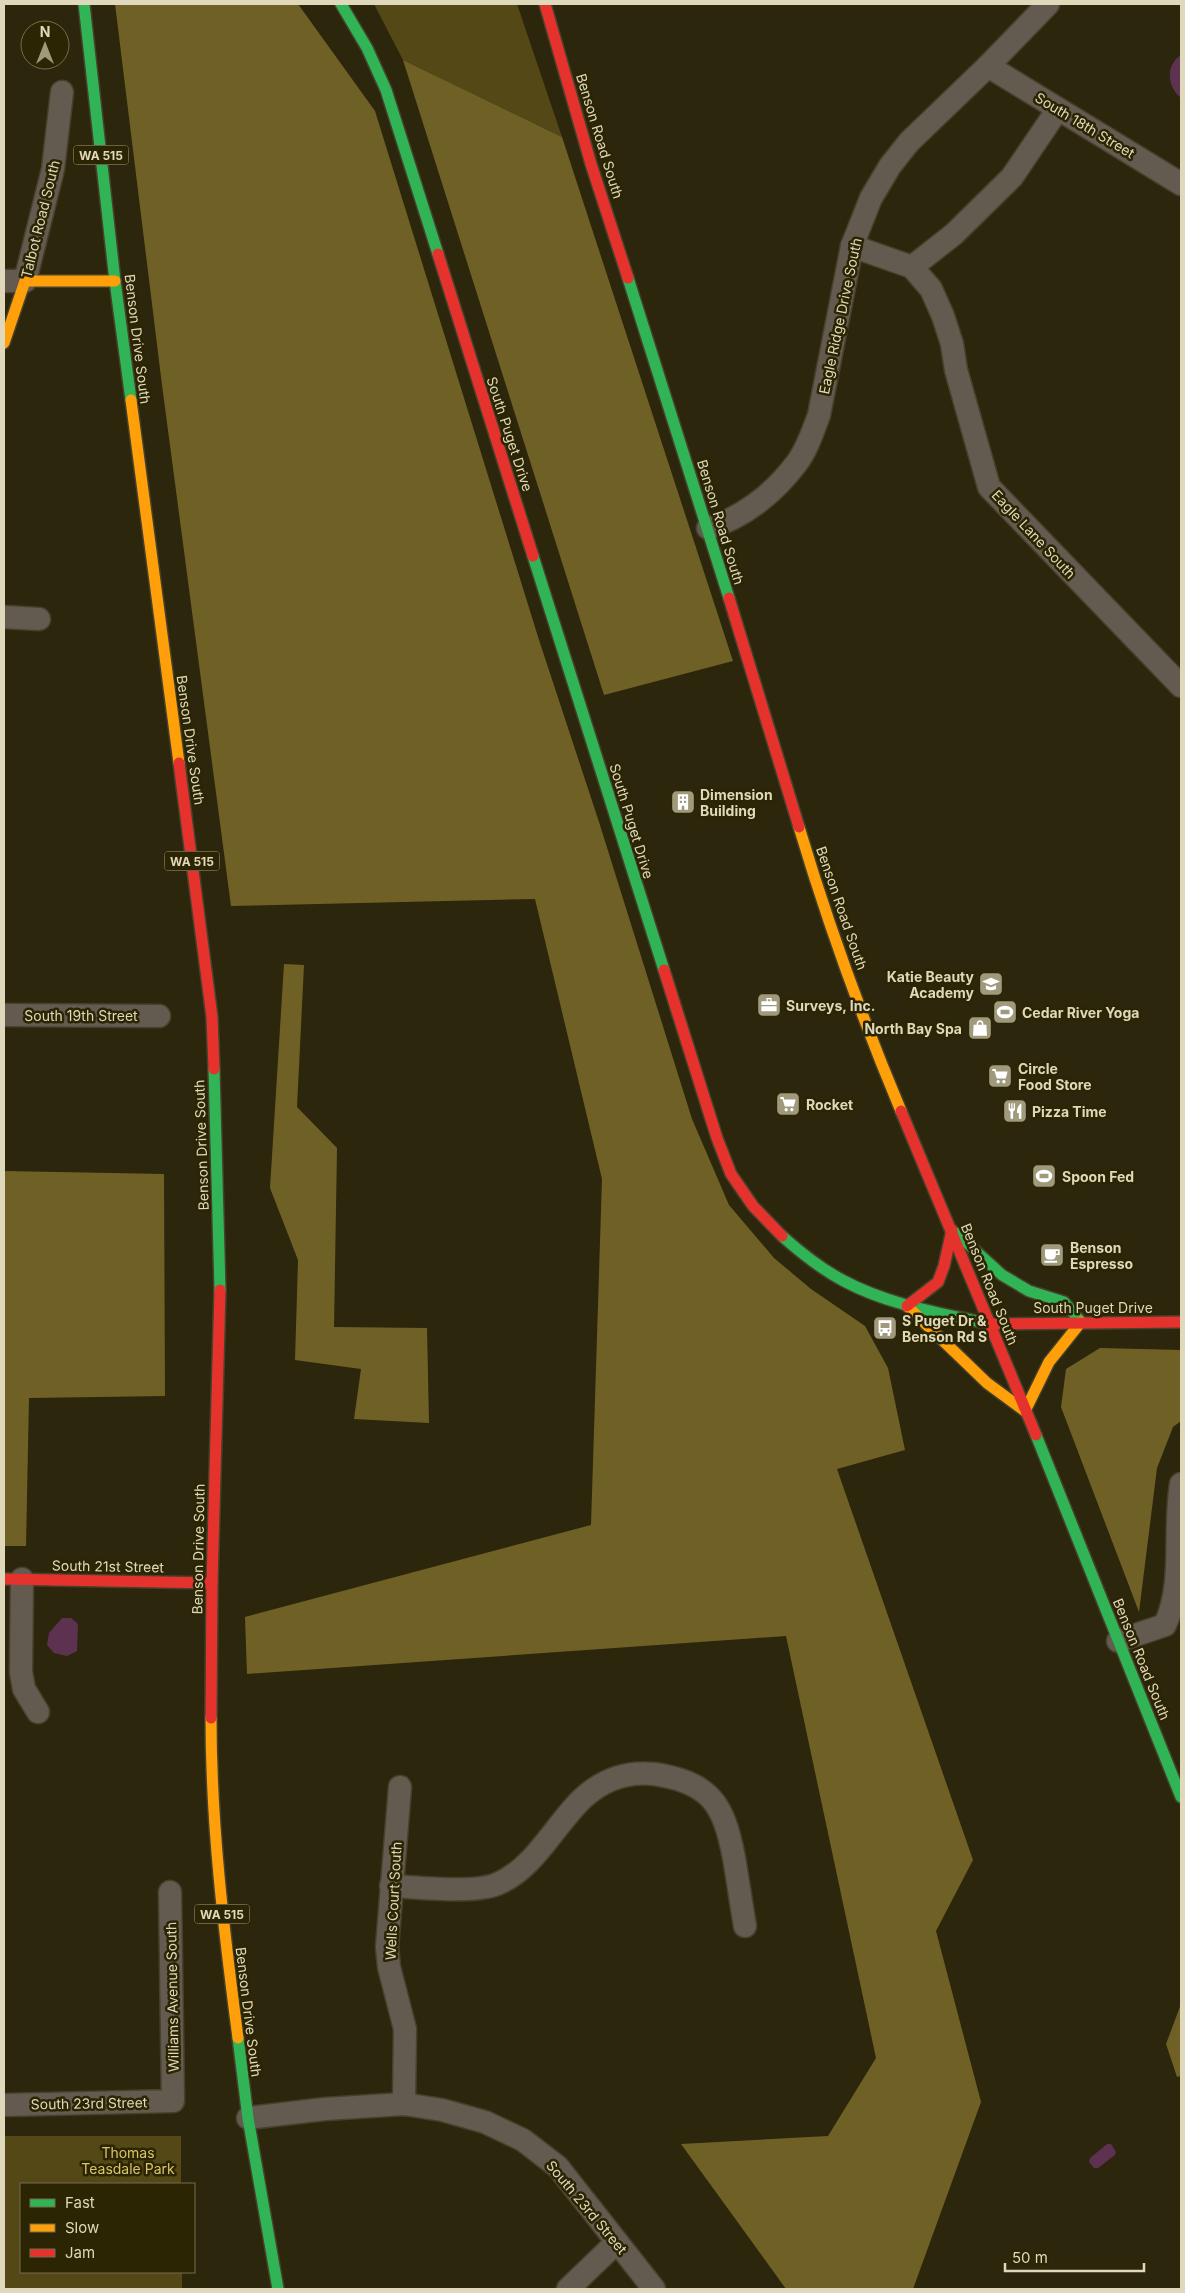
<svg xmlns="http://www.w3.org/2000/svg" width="1185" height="2293" viewBox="0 0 1185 2293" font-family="Inter,sans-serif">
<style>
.green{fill:#534816}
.forest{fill:#6f6125}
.water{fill:#5d3150}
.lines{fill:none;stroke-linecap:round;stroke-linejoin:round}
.street-casing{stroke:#46412b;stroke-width:25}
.fast-casing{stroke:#46412b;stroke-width:14}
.slow-casing{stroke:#46412b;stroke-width:14}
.jam-casing{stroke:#46412b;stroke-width:14}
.street{stroke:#635b4f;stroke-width:22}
.fast{stroke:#30b455;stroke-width:11}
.slow{stroke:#ff9f0a;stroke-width:11}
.jam{stroke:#e5322d;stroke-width:11}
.labels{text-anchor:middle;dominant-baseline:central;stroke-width:5;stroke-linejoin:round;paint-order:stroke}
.shield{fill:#2c2504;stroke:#a9a283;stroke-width:1}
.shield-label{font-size:12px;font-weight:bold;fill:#dfd8ba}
.street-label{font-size:14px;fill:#dfd8ba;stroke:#2c2504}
.poi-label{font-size:14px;font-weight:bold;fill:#dfd8ba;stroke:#2c2504;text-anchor:start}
.park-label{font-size:14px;fill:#dac468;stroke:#2c2504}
</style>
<rect width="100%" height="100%" fill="#2c260d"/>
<g class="green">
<polygon points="374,4 517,4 562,137 403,60"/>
<polygon points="4,2136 181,2136 181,2184 21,2184 21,2272 182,2272 182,2289 4,2289"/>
</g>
<g class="forest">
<polygon points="115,4 298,4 375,111 539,640 599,822 692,1119 729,1205 774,1258 811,1289 865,1326 888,1368 905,1450 837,1469 973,1860 936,1931 981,2102 913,2289 786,2289 681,2144 828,2136 876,2058 786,1636 247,1674 245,1617 591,1525 602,1179 535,899 231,906 162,385"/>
<polygon points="403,60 562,137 733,661 604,695"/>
<polygon points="284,964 304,965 297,1107 337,1148 334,1327 427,1328 429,1423 354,1419 361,1369 295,1360 298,1260 270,1188"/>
<polygon points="4,1171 164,1174 165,1396 29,1398 26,1546 4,1546"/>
<polygon points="1100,1348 1181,1350 1181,1421 1173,1427 1157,1468 1139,1612 1061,1407 1066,1369"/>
<polygon points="1181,2004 1181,2076 1177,2077 1166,2044"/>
</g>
<g class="water">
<path d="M1181,55V98C1167,87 1165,65 1181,55Z"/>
<polygon points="62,1618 71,1618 78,1624 77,1651 67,1656 54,1653 47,1645 49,1633"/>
<polygon points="1107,2144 1111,2144 1116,2152 1115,2155 1098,2168 1094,2168 1089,2162 1090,2158"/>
</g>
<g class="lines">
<defs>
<g id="street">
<polyline points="988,66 1181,184"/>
<polyline points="852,246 912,267 931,289 943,316 952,344 956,370 989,487 1181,686"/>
<polyline points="912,267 954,234 1012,177 1058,109"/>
<polyline points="4,281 25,281 53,169 62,92"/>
<path d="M708,528C743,518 774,493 796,464C807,450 813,431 819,415L852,246L871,198L890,166L909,142L988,66L1048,4"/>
<polyline points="4,617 39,619"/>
<polyline points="4,1015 159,1016"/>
<polyline points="22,1579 21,1672 24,1689 38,1712"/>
<path d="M1118,1641L1165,1625C1185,1581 1173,1531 1181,1484"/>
<polyline points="400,1787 387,1947 389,1967 405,2029 404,2104"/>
<path d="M391,1886C417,1887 474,1894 497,1884C534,1869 554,1826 582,1799C602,1780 626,1771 654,1774C711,1782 724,1805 734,1858C738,1881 741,1903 745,1926"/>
<polyline points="4,2105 173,2101 170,1892"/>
<polyline points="248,2118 325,2109 404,2104 442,2110 485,2122 523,2140 558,2167 654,2289"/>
<polyline points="568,2289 617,2242"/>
</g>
<g id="fast">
<polyline points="84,4 115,281 131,400"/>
<polyline points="341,4 367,48 386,90 438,254"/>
<polyline points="628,278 729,598"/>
<polyline points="533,556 664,970"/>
<polyline points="214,1069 220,1290"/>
<polyline points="956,1233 1002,1275 1029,1291 1064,1302 1081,1322"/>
<path d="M782,1236C801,1253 821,1269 844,1281C889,1305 940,1313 990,1324"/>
<polyline points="1036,1435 1181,1797"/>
<polyline points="238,2038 248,2118 278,2289"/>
</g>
<g id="slow">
<polyline points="4,343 25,281 115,281"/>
<polyline points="131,400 179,763"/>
<path d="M799,827C828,924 862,1018 901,1111"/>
<polyline points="907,1306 987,1383 1025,1411"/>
<polyline points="1025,1411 1049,1362 1081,1322"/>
<path d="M211,1718C211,1826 224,1931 238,2038"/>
</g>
<g id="jam">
<polyline points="545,4 591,164 628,278"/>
<polyline points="438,254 533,556"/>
<polyline points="729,598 799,827"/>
<polyline points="179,763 212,1017 214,1069"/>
<polyline points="664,970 717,1138 731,1174 753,1206 782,1236"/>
<polyline points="901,1111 1036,1435"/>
<polyline points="907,1306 938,1282 944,1266 952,1230"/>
<polyline points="990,1324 1181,1322"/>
<polyline points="4,1579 212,1583"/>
<polyline points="211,1718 212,1583 220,1290"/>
</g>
</defs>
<use href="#street" class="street-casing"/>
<use href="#fast" class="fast-casing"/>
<use href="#slow" class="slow-casing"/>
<use href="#jam" class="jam-casing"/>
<use href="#street" class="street"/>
<use href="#fast" class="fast"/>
<use href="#slow" class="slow"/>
<use href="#jam" class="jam"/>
</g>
<defs>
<symbol id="building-square" viewBox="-11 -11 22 22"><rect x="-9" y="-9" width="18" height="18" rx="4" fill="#a09a7d" stroke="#2c2504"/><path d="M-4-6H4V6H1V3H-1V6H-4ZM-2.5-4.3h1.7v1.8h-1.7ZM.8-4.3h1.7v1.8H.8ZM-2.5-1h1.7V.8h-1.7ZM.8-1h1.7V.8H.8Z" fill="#fff"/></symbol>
<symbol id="school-square" viewBox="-11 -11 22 22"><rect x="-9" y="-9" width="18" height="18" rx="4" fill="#a09a7d" stroke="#2c2504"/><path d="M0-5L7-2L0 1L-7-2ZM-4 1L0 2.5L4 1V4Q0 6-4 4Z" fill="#fff"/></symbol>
<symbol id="office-square" viewBox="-11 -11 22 22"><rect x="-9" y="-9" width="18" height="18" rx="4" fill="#a09a7d" stroke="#2c2504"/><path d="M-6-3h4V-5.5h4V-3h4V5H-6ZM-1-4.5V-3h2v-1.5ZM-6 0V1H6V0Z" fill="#fff"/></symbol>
<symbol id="stadium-square" viewBox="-11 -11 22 22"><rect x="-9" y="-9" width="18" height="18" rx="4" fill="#a09a7d" stroke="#2c2504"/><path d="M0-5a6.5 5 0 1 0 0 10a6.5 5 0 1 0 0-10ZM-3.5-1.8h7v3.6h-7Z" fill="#fff"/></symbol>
<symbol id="shop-square" viewBox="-11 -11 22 22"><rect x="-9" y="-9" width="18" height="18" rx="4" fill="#a09a7d" stroke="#2c2504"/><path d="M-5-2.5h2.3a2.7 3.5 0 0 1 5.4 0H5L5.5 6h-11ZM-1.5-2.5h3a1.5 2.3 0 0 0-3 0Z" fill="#fff"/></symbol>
<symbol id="supermarket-square" viewBox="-11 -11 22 22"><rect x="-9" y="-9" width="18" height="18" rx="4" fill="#a09a7d" stroke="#2c2504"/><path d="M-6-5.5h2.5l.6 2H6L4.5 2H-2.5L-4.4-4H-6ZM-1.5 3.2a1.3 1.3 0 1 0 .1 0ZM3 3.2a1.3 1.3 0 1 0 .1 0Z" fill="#fff"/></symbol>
<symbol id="restaurant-square" viewBox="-11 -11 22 22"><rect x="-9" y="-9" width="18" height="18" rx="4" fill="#a09a7d" stroke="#2c2504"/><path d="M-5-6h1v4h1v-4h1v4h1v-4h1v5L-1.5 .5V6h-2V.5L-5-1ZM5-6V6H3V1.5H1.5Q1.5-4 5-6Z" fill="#fff"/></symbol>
<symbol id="cafe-square" viewBox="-11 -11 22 22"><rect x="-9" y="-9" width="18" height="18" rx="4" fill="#a09a7d" stroke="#2c2504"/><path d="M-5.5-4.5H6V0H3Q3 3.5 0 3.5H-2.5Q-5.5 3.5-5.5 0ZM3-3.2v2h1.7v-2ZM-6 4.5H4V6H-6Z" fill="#fff"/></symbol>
<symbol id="bus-square" viewBox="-11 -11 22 22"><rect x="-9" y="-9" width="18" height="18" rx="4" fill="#a09a7d" stroke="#2c2504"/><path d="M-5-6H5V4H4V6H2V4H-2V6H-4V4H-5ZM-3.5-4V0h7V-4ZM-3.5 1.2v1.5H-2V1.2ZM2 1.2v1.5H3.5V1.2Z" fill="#fff"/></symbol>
</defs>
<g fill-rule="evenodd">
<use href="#building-square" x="669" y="788" width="28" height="28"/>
<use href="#school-square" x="977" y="970" width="28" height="28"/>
<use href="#office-square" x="755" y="991" width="28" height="28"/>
<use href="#stadium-square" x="991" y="998" width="28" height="28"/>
<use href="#shop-square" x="966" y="1014" width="28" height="28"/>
<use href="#supermarket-square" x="986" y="1062" width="28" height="28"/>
<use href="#supermarket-square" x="774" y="1090" width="28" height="28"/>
<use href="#restaurant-square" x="1001" y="1097" width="28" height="28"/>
<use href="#stadium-square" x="1030" y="1162" width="28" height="28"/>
<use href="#cafe-square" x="1038" y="1241" width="28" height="28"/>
<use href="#bus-square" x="871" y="1314" width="28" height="28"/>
</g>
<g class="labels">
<g class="shield">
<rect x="73.5" y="145.5" width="55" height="19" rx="4"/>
<rect x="164.5" y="851.5" width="55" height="19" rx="4"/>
<rect x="194.5" y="1904.5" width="55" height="19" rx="4"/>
</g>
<g class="shield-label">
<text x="101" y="155">WA 515</text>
<text x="192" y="861">WA 515</text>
<text x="222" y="1914">WA 515</text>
</g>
<g class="street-label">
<text transform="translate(1085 125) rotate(31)">South 18th Street</text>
<text transform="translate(600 136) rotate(73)">Benson Road South</text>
<text transform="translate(40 219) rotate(-76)">Talbot Road South</text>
<text transform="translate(840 316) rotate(-78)">Eagle Ridge Drive South</text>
<text transform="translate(138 339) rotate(83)">Benson Drive South</text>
<text transform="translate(510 434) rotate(72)">South Puget Drive</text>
<text transform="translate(721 522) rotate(73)">Benson Road South</text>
<text transform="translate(1034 534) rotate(47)">Eagle Lane South</text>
<text transform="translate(191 740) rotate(82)">Benson Drive South</text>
<text transform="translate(632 821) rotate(73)">South Puget Drive</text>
<text transform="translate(842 908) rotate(71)">Benson Road South</text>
<text x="81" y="1015">South 19th Street</text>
<text transform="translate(201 1145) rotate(-92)">Benson Drive South</text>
<text transform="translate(990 1284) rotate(68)">Benson Road South</text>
<text x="1093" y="1307">South Puget Drive</text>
<text transform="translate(198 1549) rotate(-89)">Benson Drive South</text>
<text transform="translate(108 1566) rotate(1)">South 21st Street</text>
<text transform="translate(1142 1659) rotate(68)">Benson Road South</text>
<text transform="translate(393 1901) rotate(-87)">Wells Court South</text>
<text transform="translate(172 1997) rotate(-91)">Williams Avenue South</text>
<text transform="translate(249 2012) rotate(83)">Benson Drive South</text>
<text transform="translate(89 2103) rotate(-1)">South 23rd Street</text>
<text transform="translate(587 2207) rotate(50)">South 23rd Street</text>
</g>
<g class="poi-label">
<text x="700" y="794">Dimension<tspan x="700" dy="16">Building</tspan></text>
<text x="974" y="976" text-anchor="end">Katie Beauty<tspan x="974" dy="16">Academy</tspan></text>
<text x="786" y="1005">Surveys, Inc.</text>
<text x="1022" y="1012">Cedar River Yoga</text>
<text x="962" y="1028" text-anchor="end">North Bay Spa</text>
<text x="1018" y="1068">Circle<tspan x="1018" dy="16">Food Store</tspan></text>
<text x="806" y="1104">Rocket</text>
<text x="1032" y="1111">Pizza Time</text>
<text x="1062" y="1176">Spoon Fed</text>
<text x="1070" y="1247">Benson<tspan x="1070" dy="16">Espresso</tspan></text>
<text x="902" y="1320">S Puget Dr &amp;<tspan x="902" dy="16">Benson Rd S</tspan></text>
</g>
<g class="park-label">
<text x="128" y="2152">Thomas<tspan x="128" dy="16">Teasdale Park</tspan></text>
</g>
</g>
<rect width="1185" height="2293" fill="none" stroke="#dfd8ba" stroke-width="10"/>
<rect x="20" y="2183" width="175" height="90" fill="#2c2504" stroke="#746d4d"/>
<rect x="30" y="2199" width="25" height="8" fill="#30b455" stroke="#746d4d"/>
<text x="65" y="2208" font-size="15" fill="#dfd8ba">Fast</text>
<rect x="30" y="2224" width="25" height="8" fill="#ff9f0a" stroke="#746d4d"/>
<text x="65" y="2233" font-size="15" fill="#dfd8ba">Slow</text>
<rect x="30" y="2249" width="25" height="8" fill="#e5322d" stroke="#746d4d"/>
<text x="65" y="2258" font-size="15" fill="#dfd8ba">Jam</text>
<g transform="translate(45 45)"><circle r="24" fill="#2c2504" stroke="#746d4d"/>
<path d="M0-4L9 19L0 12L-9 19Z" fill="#a09a7d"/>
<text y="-8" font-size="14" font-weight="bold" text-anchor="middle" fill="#dfd8ba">N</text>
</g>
<path d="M1005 2263v8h139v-8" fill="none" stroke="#dfd8ba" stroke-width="2.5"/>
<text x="1012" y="2263" font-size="15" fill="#dfd8ba" stroke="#2c2504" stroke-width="4" paint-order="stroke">50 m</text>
</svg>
